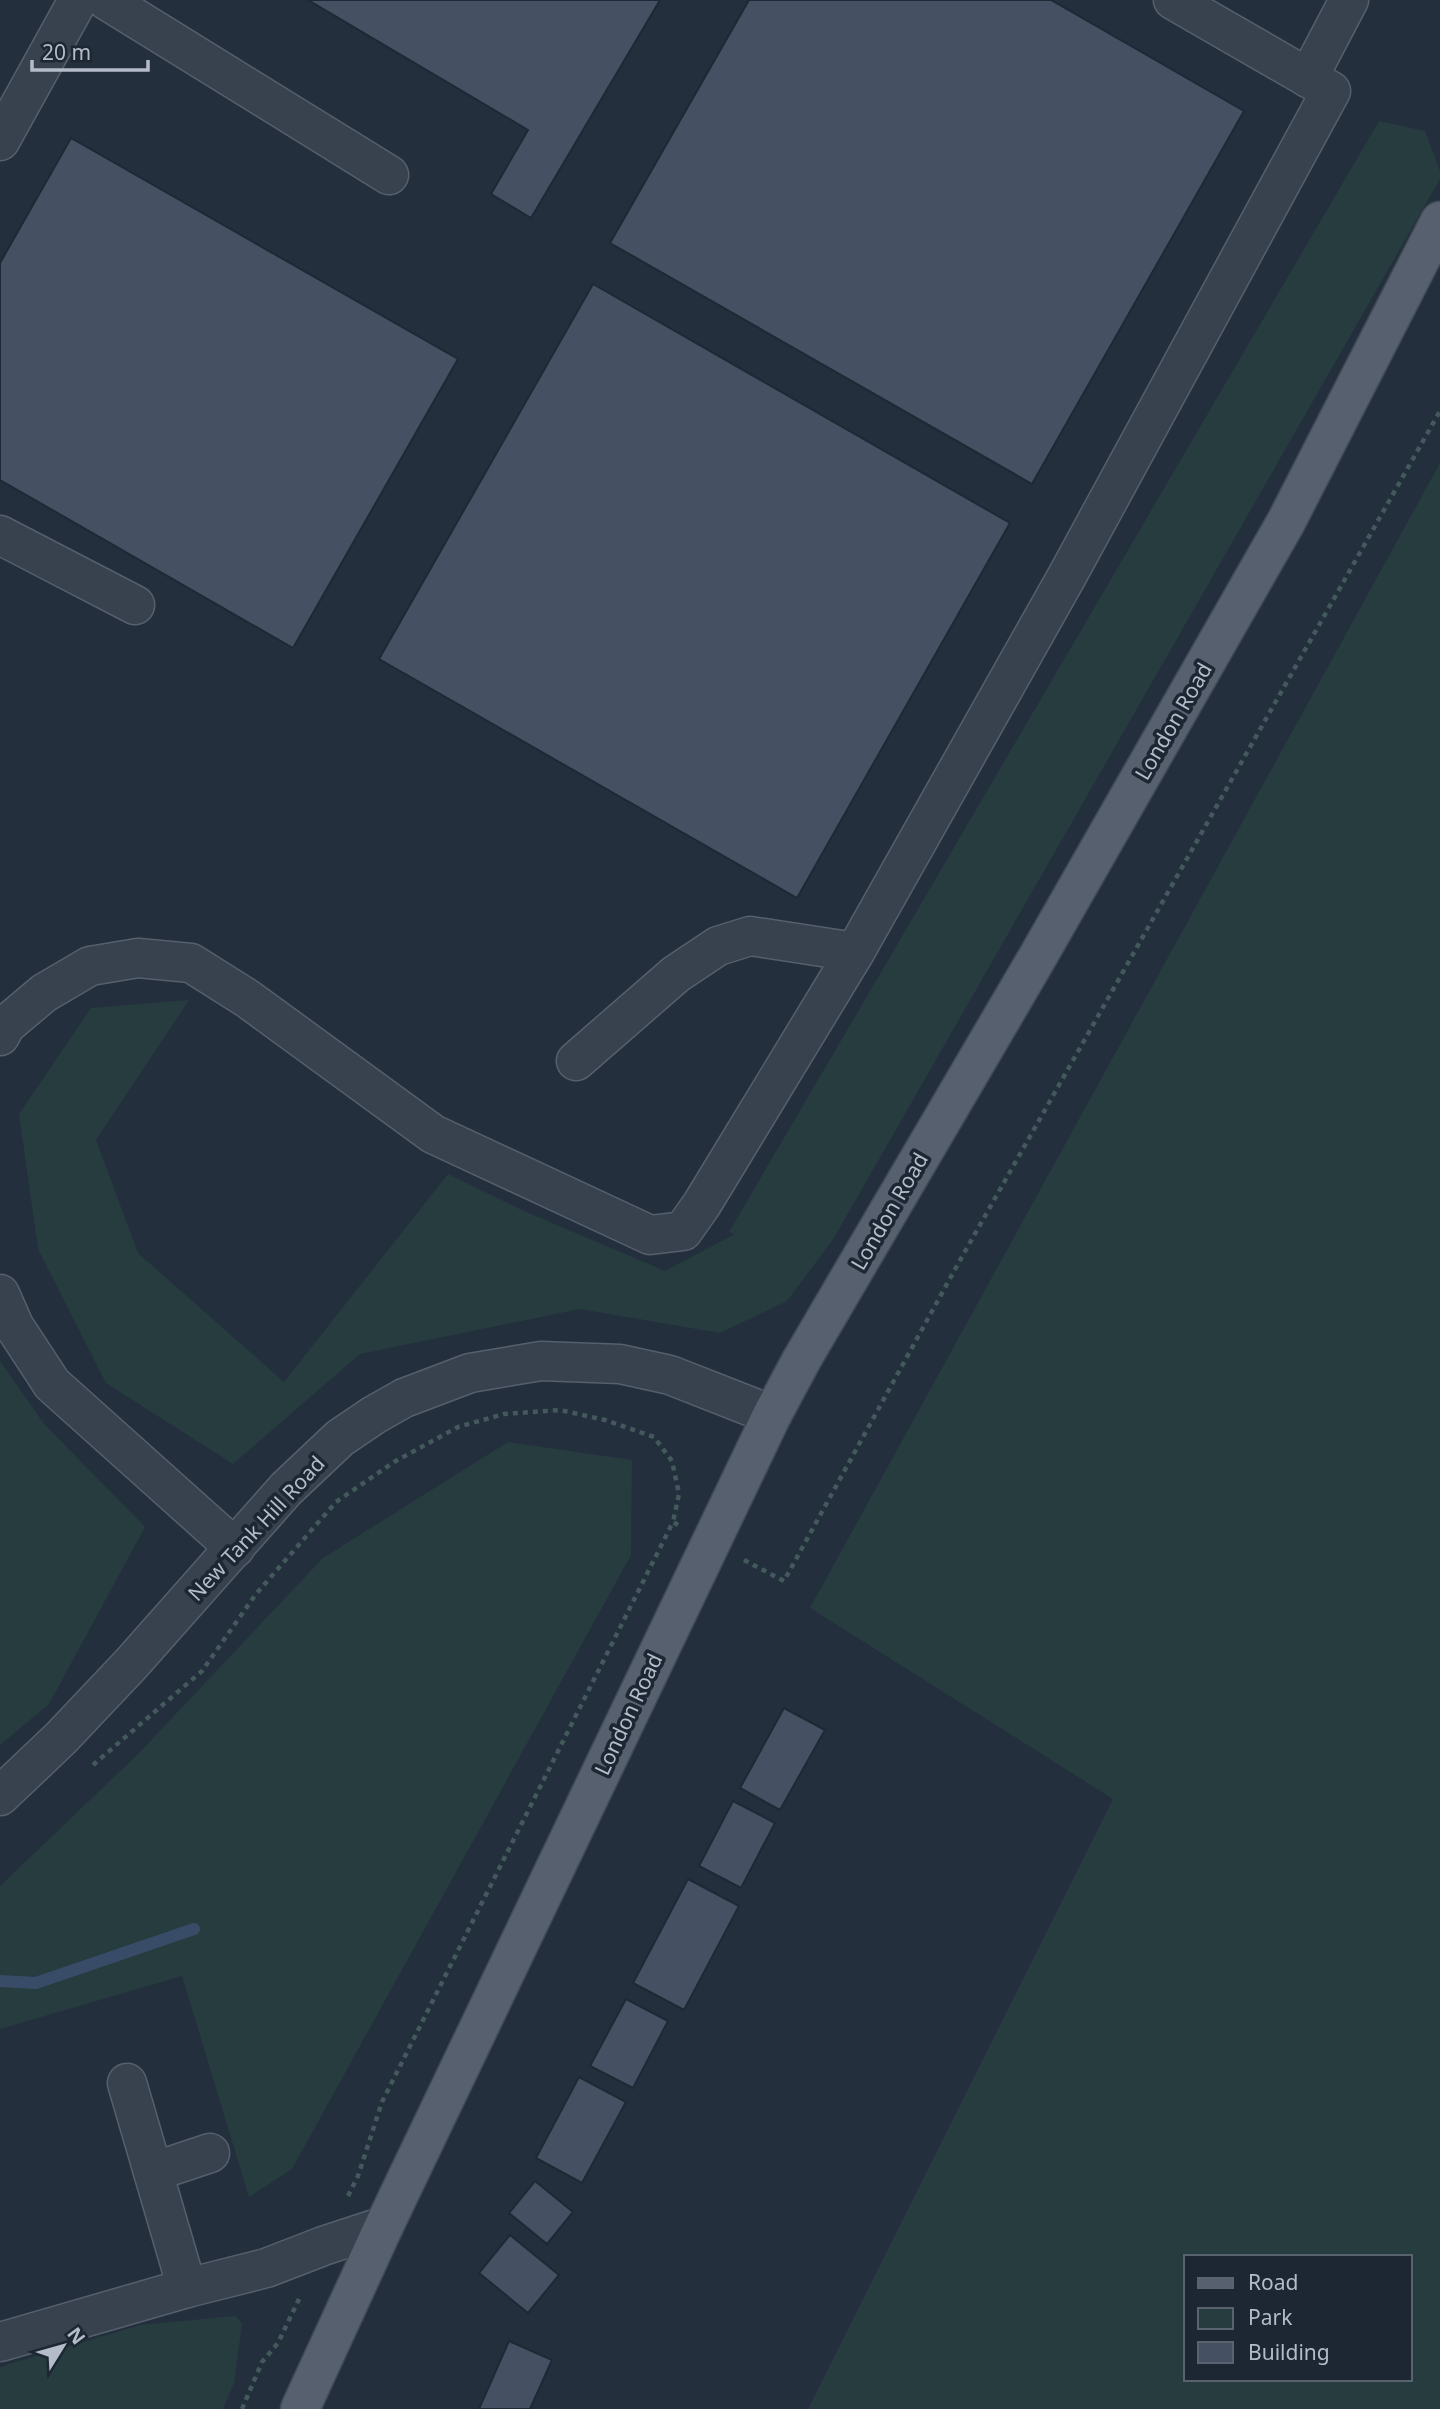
<svg xmlns="http://www.w3.org/2000/svg" width="1440" height="2409" viewBox="0 0 1440 2409" font-family="'Noto Sans',sans-serif">
<style>
.green{fill:#263c3f;fill-rule:evenodd}
.lines{fill:none;stroke-linecap:round;stroke-linejoin:round}
.stream{stroke:#394c67;stroke-width:12}
.building{fill:#455162;stroke:#1f2835;stroke-width:2}
.minor-casing{stroke:#565f6c;stroke-width:41}
.major-casing{stroke:#414a57;stroke-width:41}
.path{stroke:#44595c;stroke-width:4.5;stroke-dasharray:5 5;stroke-linecap:butt}
.minor{stroke:#38414e;stroke-width:38}
.major{stroke:#56606e;stroke-width:38}
.labels{text-anchor:middle;dominant-baseline:central;stroke-width:7;stroke-linejoin:round;paint-order:stroke}
.street-label{font-size:21px;fill:#b4bcc9;stroke:#1d2633}
</style>
<rect width="100%" height="100%" fill="#242f3e"/>
<g class="green">
<polygon points="1379,121 1425,131 1440,171 1440,179 834,1238 787,1301 720,1333 580,1309 360,1354 233,1464 106,1383 38,1249 19,1114 91,1008 189,1000 96,1140 138,1253 284,1382 448,1174 524,1211 665,1271 735,1234 729,1232"/>
<path d="M1440,463V2409H808L1113,1799L810,1608ZM1186,2257H1410V2379H1186Z"/>
<polygon points="0,1361 44,1424 145,1527 49,1704 0,1745"/>
<polygon points="508,1442 632,1460 631,1555 292,2169 249,2197 182,1976 0,2029 0,1886 138,1754 323,1558"/>
<polygon points="235,2316 242,2323 234,2383 223,2409 0,2409 0,2367 140,2325"/>
</g>
<g class="lines">
<polyline class="stream" points="0,1981 36,1983 194,1929"/>
</g>
<g class="building">
<polygon points="308,0 660,0 531,218 491,194 528,130"/>
<polygon points="749,0 1051,0 1244,111 1032,484 610,243"/>
<polygon points="71,138 458,359 293,648 0,480 0,263"/>
<polygon points="593,284 1010,523 797,898 379,659"/>
<polygon points="784,1708 825,1730 780,1810 740,1788"/>
<polygon points="733,1801 775,1823 741,1888 699,1866"/>
<polygon points="688,1879 739,1906 684,2010 633,1983"/>
<polygon points="626,1999 668,2021 633,2088 590,2066"/>
<polygon points="579,2077 626,2102 582,2183 536,2158"/>
<polygon points="535,2181 573,2212 547,2244 509,2213"/>
<polygon points="510,2235 559,2275 528,2313 479,2273"/>
<polygon points="509,2341 552,2360 530,2409 479,2409"/>
</g>
<g class="lines">
<defs>
<g id="minor">
<polyline points="106,0 389,175"/>
<polyline points="1308,78 1349,0"/>
<polyline points="0,141 78,0"/>
<polyline points="0,535 135,605"/>
<polyline points="0,1036 6,1025 44,993 90,966 138,958 191,963 248,999 433,1134 650,1235 683,1231 702,1204 855,952 1067,576 1331,91 1173,0"/>
<polyline points="576,1061 676,974 718,946 750,936 855,952"/>
<polyline points="0,1294 14,1326 52,1384 235,1548"/>
<polyline points="0,1796 61,1738 131,1664 286,1489 340,1438 374,1415 404,1398 470,1373 541,1361 620,1364 670,1375 772,1415"/>
<polyline points="127,2083 187,2288"/>
<polyline points="153,2172 210,2153"/>
<polyline points="0,2342 187,2288 266,2268 323,2246 384,2226"/>
</g>
<polyline id="major" points="300,2409 384,2226 772,1415 802,1359 1037,958 1286,522 1440,221"/>
</defs>
<use href="#minor" class="minor-casing"/>
<use href="#major" class="major-casing"/>
<g class="path">
<polyline points="744,1560 784,1581 959,1262 1440,411"/>
<polyline points="93,1765 202,1671 256,1594 336,1502 394,1462 458,1427 504,1414 560,1410 605,1420 654,1437 672,1461 679,1494 673,1522"/>
<polyline points="348,2196 358,2176 382,2102 673,1522 678,1525"/>
<polyline points="242,2409 262,2362 278,2343 299,2299"/>
</g>
<use href="#minor" class="minor"/>
<use href="#major" class="major"/>
</g>
<g class="labels">
<g class="street-label">
<text transform="translate(1173 721) rotate(-60)">London Road</text>
<text transform="translate(889 1211) rotate(-60)">London Road</text>
<text transform="translate(256 1528) rotate(-47)">New Tank Hill Road</text>
<text transform="translate(628 1714) rotate(-65)">London Road</text>
</g>
</g>
<rect x="1184" y="2255" width="228" height="126" fill="#1d2633" stroke="#59626f" stroke-width="2"/>
<rect x="1198" y="2278" width="35" height="10" fill="#56606e" stroke="#59626f" stroke-width="2"/>
<text x="1248" y="2290" font-size="21" fill="#b4bcc9">Road</text>
<rect x="1198" y="2308" width="35" height="21" fill="#263c3f" stroke="#59626f" stroke-width="2"/>
<text x="1248" y="2325" font-size="21" fill="#b4bcc9">Park</text>
<rect x="1198" y="2342" width="35" height="21" fill="#455162" stroke="#59626f" stroke-width="2"/>
<text x="1248" y="2360" font-size="21" fill="#b4bcc9">Building</text>
<g transform="translate(63 2346) rotate(53)" stroke="#1d2633" stroke-width="5" paint-order="stroke">
<path d="M0-5L12 26L0 18L-12 26Z" fill="#b4bcc9"/>
<text y="-10" font-size="19" font-weight="bold" text-anchor="middle" fill="#b4bcc9">N</text>
</g>
<path d="M32 60v10h116v-10" fill="none" stroke="#b4bcc9" stroke-width="3.5"/>
<text x="42" y="60" font-size="21" fill="#b4bcc9" stroke="#1d2633" stroke-width="5" paint-order="stroke">20 m</text>
</svg>
